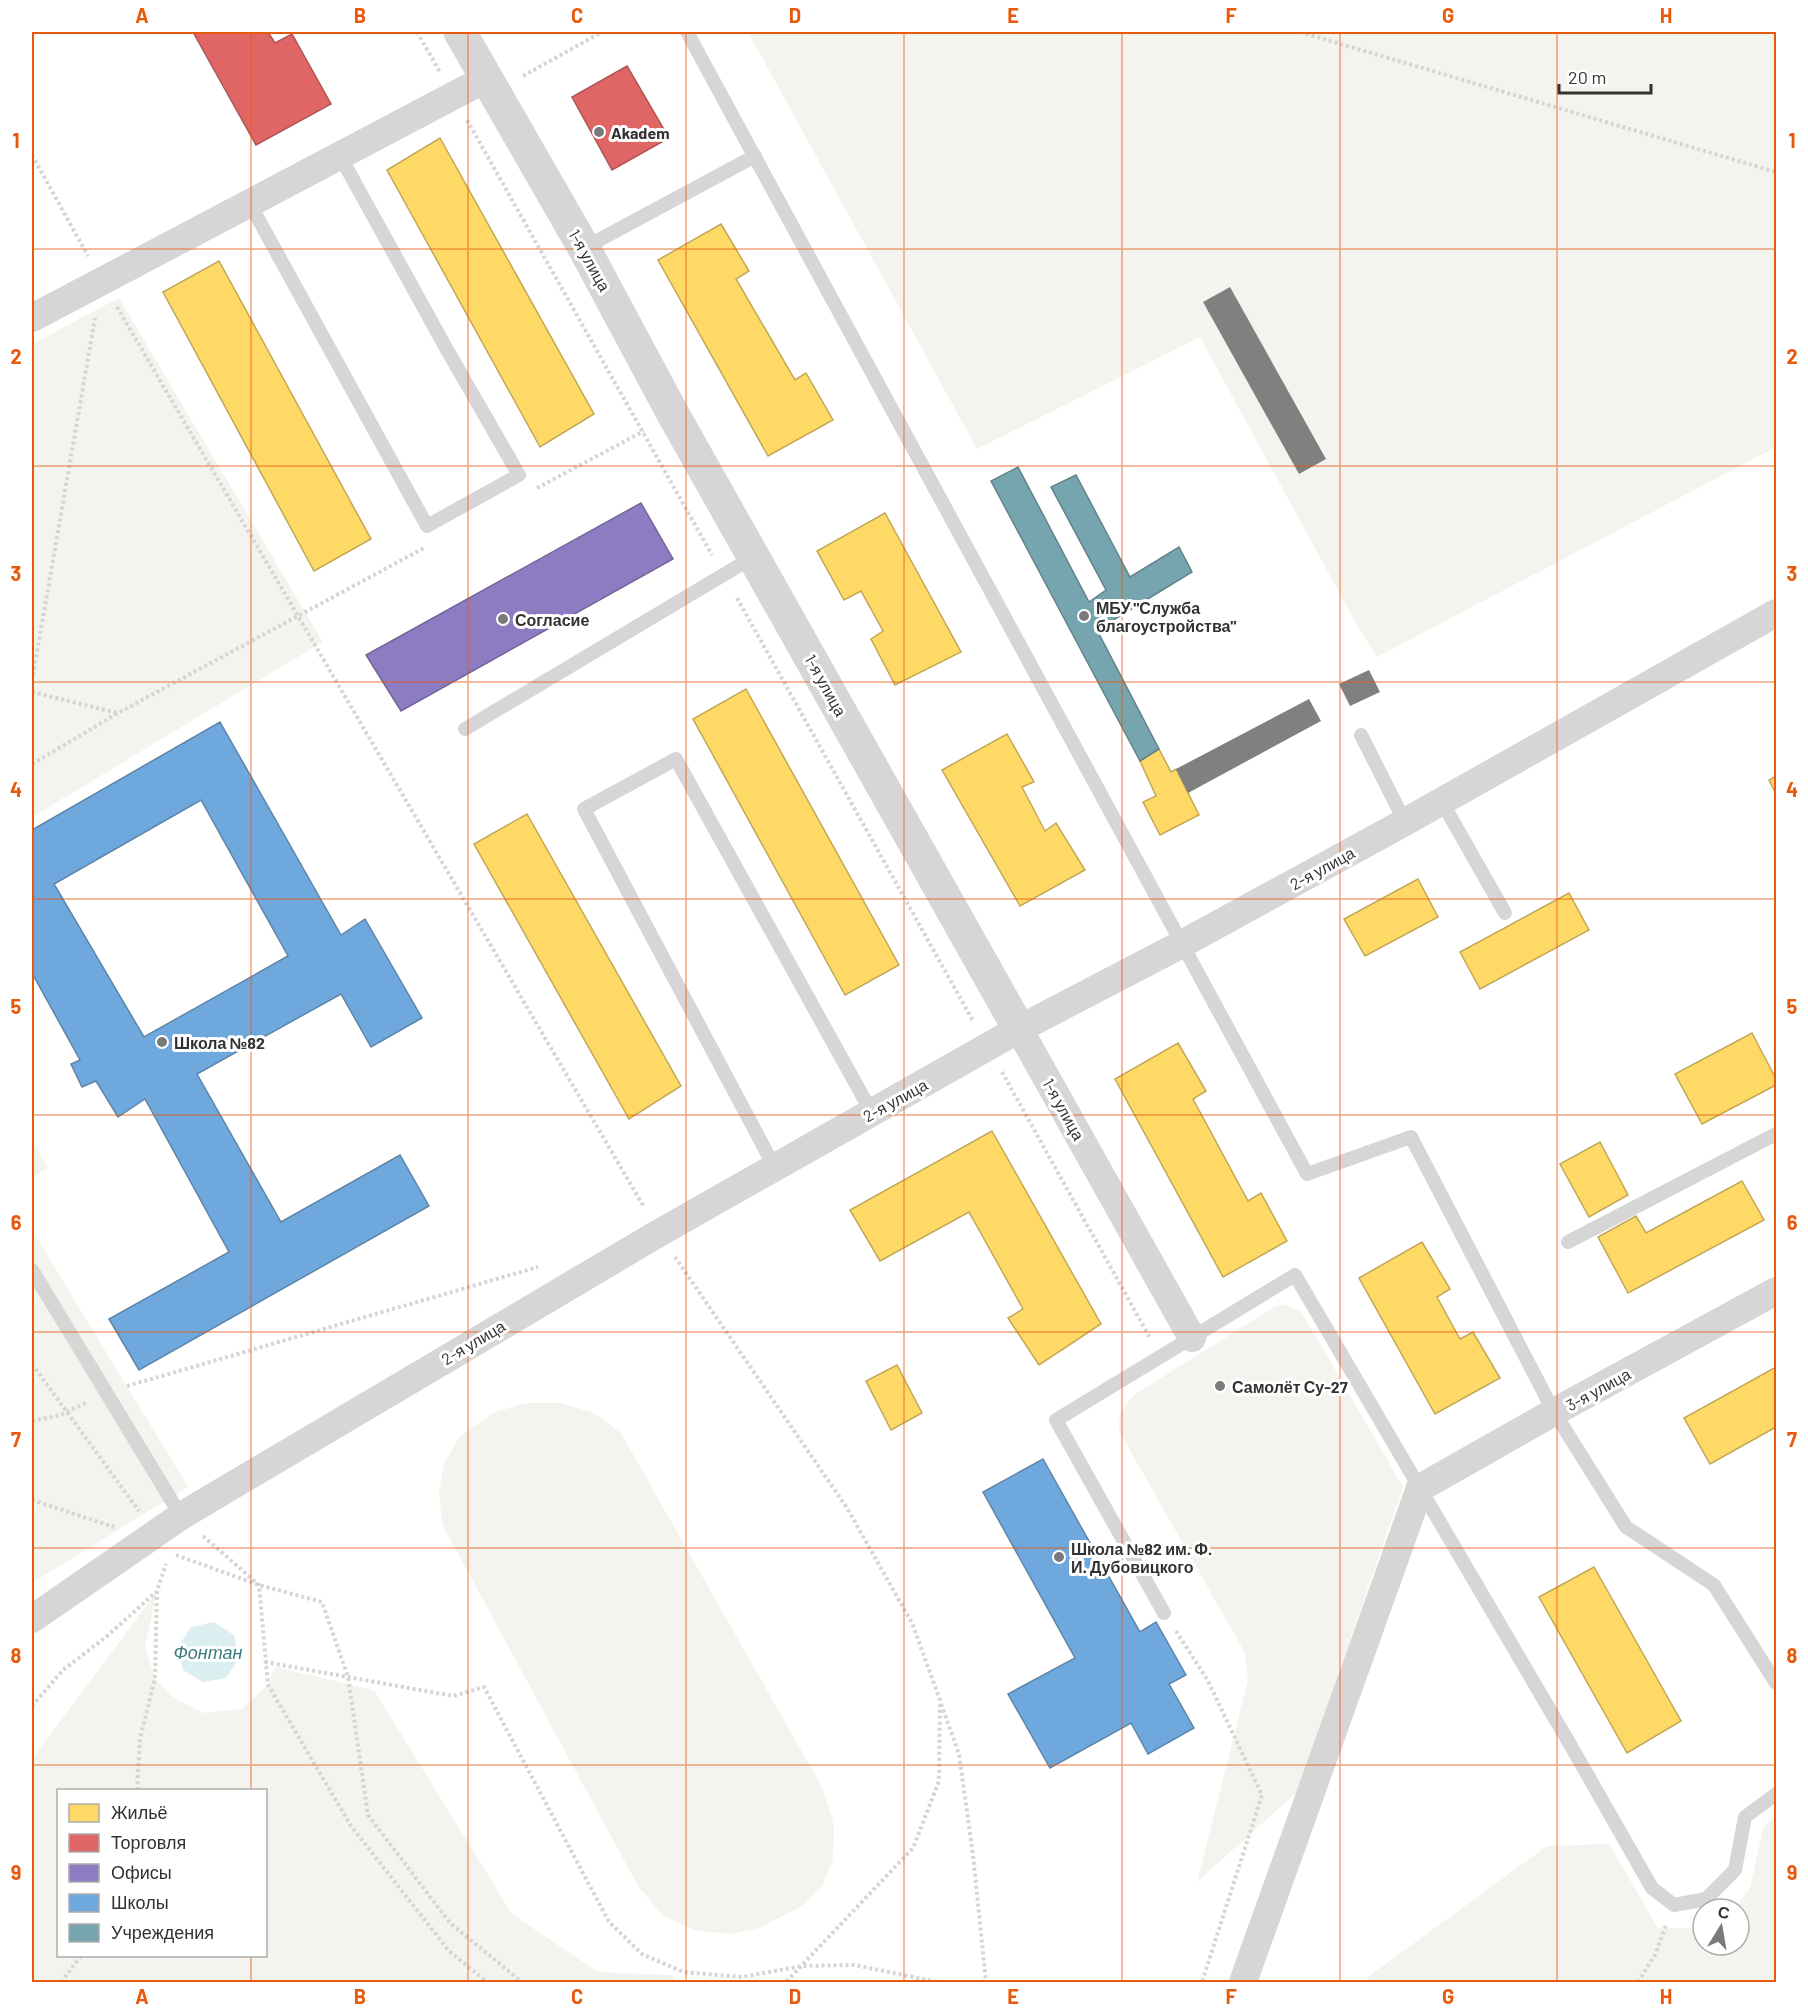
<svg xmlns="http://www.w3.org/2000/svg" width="1808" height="2014" viewBox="0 0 1808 2014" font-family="Barlow,sans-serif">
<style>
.green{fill:#f3f4ed;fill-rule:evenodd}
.water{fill:#dbeff0}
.homes{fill:#ffd966;stroke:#c2a756;stroke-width:1.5}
.shops{fill:#e06666;stroke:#ac5656;stroke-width:1.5}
.offices{fill:#8e7cc3;stroke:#726698;stroke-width:1.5}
.schools{fill:#6fa8dc;stroke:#5d85a9;stroke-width:1.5;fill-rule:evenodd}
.public{fill:#76a5af;stroke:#62828a;stroke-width:1.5}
.building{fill:#808080}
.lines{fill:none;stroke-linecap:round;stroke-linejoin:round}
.path{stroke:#d5d5d5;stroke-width:4;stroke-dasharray:3 3;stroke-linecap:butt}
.service{stroke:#d6d6d6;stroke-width:14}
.minor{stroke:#d6d6d6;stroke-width:28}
.tertiary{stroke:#d6d6d6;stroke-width:33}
.grid{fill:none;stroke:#e8590c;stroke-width:1.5;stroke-opacity:0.55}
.poi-dot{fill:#7a7a7a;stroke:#fff;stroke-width:2}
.labels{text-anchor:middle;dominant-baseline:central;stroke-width:6;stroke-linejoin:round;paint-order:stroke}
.poi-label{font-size:16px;font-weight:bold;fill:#323232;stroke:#fff;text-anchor:start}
.street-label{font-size:16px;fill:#323232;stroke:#fff}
.water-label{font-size:18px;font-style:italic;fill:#3a7b7f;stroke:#fff}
.neatline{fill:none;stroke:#e8590c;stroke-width:2}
.grid-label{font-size:20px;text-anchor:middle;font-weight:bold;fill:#e8590c}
</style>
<rect width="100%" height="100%" fill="#fff"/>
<g class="green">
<polygon points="748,32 1776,32 1776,447 1377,657 1359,629 1200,337 977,449"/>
<polygon points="119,298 323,642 32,817 32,344"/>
<polygon points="32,1141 48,1168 32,1178"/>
<polygon points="32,1230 188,1487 32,1583"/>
<polygon points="1284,1304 1301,1311 1403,1487 1297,1792 1197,1882 1248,1680 1245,1653 1119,1431 1120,1412 1134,1395 1274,1307"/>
<polygon points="525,1403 560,1403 592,1412 621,1433 823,1789 834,1826 833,1859 822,1887 802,1906 759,1928 732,1934 698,1931 663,1916 638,1886 442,1524 439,1492 444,1464 460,1436 493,1413"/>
<path d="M157,1591L145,1647L155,1678L174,1698L204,1713L242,1709L268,1685L275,1667L374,1690L512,1914L598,1972L672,1975L676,1982H32V1759ZM58,1790H266V1956H58Z"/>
<polygon points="1776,1815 1776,1982 1366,1982 1369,1976 1547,1846 1609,1844 1658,1928 1703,1928 1703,1945 1739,1945 1739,1909 1734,1909 1750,1888 1763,1828"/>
</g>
<polygon class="water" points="214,1622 234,1635 239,1658 226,1678 203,1682 183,1670 178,1647 191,1627"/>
<g class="homes">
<polygon points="440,138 594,414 540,447 387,170"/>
<polygon points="721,224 749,271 736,279 795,380 806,373 833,420 768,456 658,260"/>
<polygon points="219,261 371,539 314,571 163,292"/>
<polygon points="885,513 961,652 895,685 871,639 883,631 861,591 844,600 817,551"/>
<polygon points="746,689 899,965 845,995 693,719"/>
<polygon points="1007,734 1034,782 1022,787 1045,831 1056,823 1085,870 1020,906 942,770"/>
<polygon points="1159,749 1171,772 1176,769 1199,815 1160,835 1143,802 1156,796 1140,761"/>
<polygon points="1776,776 1776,794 1769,780"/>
<polygon points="527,814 681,1086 629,1119 474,844"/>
<polygon points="1418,879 1438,917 1365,956 1344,919"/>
<polygon points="1569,893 1589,930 1480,989 1460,952"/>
<polygon points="1752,1033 1776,1079 1776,1085 1702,1124 1675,1074"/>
<polygon points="1178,1043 1206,1091 1193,1099 1248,1201 1261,1193 1287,1241 1223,1277 1115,1079"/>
<polygon points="992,1131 1101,1324 1039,1365 1008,1318 1023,1309 969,1212 880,1261 850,1210"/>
<polygon points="1600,1142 1628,1195 1589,1217 1560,1164"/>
<polygon points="1742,1181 1764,1220 1628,1293 1598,1237 1636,1216 1646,1233"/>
<polygon points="1422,1242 1450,1289 1437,1297 1460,1339 1473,1332 1500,1378 1435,1414 1359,1278"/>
<polygon points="897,1365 922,1413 891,1430 866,1381"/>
<polygon points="1776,1367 1776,1427 1710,1464 1684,1418"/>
<polygon points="1594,1567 1681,1721 1627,1753 1539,1597"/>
</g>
<g class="shops">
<polygon points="193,32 268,32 275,43 292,34 331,104 256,145"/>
<polygon points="627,66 669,138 612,170 572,97"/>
</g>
<polygon class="offices" points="641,503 673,559 401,711 366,655"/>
<g class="schools">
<path d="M220,722L341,935L365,919L422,1018L371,1047L341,994L197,1074L281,1222L400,1155L429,1206L139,1370L109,1319L229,1252L145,1099L118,1117L96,1081L82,1087L71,1064L80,1060L32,973V830ZM201,800L288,956L144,1037L54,884Z"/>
<polygon points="1043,1459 1140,1632 1156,1622 1186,1675 1169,1684 1194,1728 1148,1754 1131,1723 1050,1768 1008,1694 1075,1658 983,1492"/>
</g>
<polygon class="public" points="1018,467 1089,602 1106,590 1051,487 1076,475 1130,577 1179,547 1192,572 1097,630 1159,749 1140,761 991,481"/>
<g class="building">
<polygon points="1230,287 1326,459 1299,474 1203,302"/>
<polygon points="1369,670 1380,692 1350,706 1339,684"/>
<polygon points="1309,699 1321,721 1188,793 1176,769"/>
</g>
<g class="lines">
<g class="path">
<polyline points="417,32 440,72"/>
<polyline points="1300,32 1776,172"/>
<polyline points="523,76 602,32"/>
<polyline points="467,120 712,555"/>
<polyline points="32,155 88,256"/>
<polyline points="117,307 644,1207"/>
<polyline points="537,488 644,431"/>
<polyline points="737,598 973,1021"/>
<polyline points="32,681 95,318"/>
<polyline points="32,692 117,713"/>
<polyline points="32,764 118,713 424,548"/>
<polyline points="1002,1072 1150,1338"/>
<polyline points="675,1257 847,1508 912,1623 940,1700 939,1781 913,1848 786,1982"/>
<polyline points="32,1364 139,1511"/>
<polyline points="127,1386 538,1267"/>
<polyline points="32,1421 61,1415 87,1402"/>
<polyline points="32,1500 114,1527"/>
<polyline points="203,1536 259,1585 268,1685 351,1826 449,1951 487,1982"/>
<polyline points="176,1555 259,1585 322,1602 348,1677 368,1815 450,1923 522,1982"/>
<polyline points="1176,1631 1208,1681 1262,1795 1202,1982"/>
<polyline points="265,1662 453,1696 484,1687 609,1922 642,1954 683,1972 742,1977 802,1966 854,1965 938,1982"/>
<polyline points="941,1704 959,1754 973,1855 986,1982"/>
<polyline points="32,1706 63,1670 106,1637 156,1592"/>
<polyline points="137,1790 140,1739 155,1678 157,1591 166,1564"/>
<polyline points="61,1982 81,1956"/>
<polyline points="1638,1982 1655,1955 1666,1925"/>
</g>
<g class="service">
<polyline points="687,32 1307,1174 1411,1137 1554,1412 1626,1527 1714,1585 1776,1683"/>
<polyline points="250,204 427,526 519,475 446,348 340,156"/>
<polyline points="584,248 755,156"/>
<polyline points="465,729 755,556"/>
<polyline points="1361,735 1405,822"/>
<polyline points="1442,802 1505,913"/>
<polyline points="775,1168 584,809 676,759 872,1113"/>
<polyline points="1568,1242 1776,1134"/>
<polyline points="32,1270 181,1516"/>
<polyline points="1164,1613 1056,1420 1295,1275 1571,1746 1652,1888 1674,1905 1706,1899 1735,1870 1745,1817 1776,1794"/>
</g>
<g class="minor">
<polyline points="32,318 487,78"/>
<polyline points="1019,1029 1192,1338"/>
<polyline points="32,1619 181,1516 659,1233 1019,1029 1182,944 1405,822 1776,613"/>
<polyline points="1243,1982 1420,1488 1554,1412 1776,1291"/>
</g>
<polyline class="tertiary" points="460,32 584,248 673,414 1019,1029"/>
</g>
<path class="grid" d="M251,32V1790M468,32V1982M686,32V1982M904,32V1982M1122,32V1982M1340,32V1982M1557,32V1982M32,249H1776M32,466H1776M32,682H1776M32,899H1776M32,1115H1776M32,1332H1776M32,1548H1776M32,1765H1776M251,1956V1982"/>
<g class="poi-dot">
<circle cx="599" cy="132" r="6"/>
<circle cx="1084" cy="616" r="6"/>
<circle cx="503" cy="619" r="6"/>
<circle cx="162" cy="1042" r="6"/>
<circle cx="1220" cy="1386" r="6"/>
<circle cx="1059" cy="1557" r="6"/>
</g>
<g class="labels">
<g class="poi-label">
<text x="611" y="132">Akadem</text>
<text x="1096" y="607">МБУ "Служба<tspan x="1096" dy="18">благоустройства"</tspan></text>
<text x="515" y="619">Согласие</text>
<text x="174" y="1042">Школа №82</text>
<text x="1232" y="1386">Самолёт Су-27</text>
<text x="1071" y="1548">Школа №82 им. Ф.<tspan x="1071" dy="18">И. Дубовицкого</tspan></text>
</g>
<g class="street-label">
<text transform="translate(590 260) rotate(61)">1-я улица</text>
<text transform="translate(826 685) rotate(61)">1-я улица</text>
<text transform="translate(1322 868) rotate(-29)">2-я улица</text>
<text transform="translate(895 1100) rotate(-29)">2-я улица</text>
<text transform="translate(1064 1109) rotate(61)">1-я улица</text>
<text transform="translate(473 1342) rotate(-31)">2-я улица</text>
<text transform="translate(1598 1389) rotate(-29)">3-я улица</text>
</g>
<g class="water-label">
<text x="208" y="1652">Фонтан</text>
</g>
</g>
<rect width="1808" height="2014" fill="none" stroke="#ffffff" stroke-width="66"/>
<rect x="57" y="1789" width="210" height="168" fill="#ffffff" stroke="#adadad" stroke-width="1.5"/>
<rect x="69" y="1804" width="30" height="18" fill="#ffd966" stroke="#adadad" stroke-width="1.5"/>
<text x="111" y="1819" font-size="18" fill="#323232">Жильё</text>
<rect x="69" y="1834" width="30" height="18" fill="#e06666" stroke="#adadad" stroke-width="1.5"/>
<text x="111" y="1849" font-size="18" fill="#323232">Торговля</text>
<rect x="69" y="1864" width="30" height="18" fill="#8e7cc3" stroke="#adadad" stroke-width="1.5"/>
<text x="111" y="1879" font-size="18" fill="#323232">Офисы</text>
<rect x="69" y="1894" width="30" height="18" fill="#6fa8dc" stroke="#adadad" stroke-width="1.5"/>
<text x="111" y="1909" font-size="18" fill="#323232">Школы</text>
<rect x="69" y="1924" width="30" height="18" fill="#76a5af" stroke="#adadad" stroke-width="1.5"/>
<text x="111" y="1939" font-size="18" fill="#323232">Учреждения</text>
<g transform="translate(1721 1927) rotate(11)"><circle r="28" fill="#ffffff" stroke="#adadad" stroke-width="1.5"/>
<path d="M0-4.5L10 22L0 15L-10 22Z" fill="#7a7a7a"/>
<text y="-9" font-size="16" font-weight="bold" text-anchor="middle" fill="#323232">С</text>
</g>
<path d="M1559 84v9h92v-9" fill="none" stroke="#323232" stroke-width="3"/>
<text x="1568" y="84" font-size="18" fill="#323232" stroke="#ffffff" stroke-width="4.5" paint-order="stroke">20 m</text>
<rect x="33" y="33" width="1742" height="1948" class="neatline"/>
<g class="grid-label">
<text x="142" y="23">A</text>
<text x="360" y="23">B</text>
<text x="577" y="23">C</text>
<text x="795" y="23">D</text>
<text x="1013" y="23">E</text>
<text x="1231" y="23">F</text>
<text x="1448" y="23">G</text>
<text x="1666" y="23">H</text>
<text x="16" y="148">1</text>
<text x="1792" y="148">1</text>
<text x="16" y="364">2</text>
<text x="1792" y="364">2</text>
<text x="16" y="581">3</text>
<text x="1792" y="581">3</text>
<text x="16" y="797">4</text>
<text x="1792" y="797">4</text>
<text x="16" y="1014">5</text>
<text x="1792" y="1014">5</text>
<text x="16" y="1230">6</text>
<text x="1792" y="1230">6</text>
<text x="16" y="1447">7</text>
<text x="1792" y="1447">7</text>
<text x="16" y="1663">8</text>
<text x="1792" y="1663">8</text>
<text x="16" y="1880">9</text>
<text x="1792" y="1880">9</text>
<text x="142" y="2004">A</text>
<text x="360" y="2004">B</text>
<text x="577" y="2004">C</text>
<text x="795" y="2004">D</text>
<text x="1013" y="2004">E</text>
<text x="1231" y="2004">F</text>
<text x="1448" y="2004">G</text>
<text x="1666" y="2004">H</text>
</g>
</svg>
